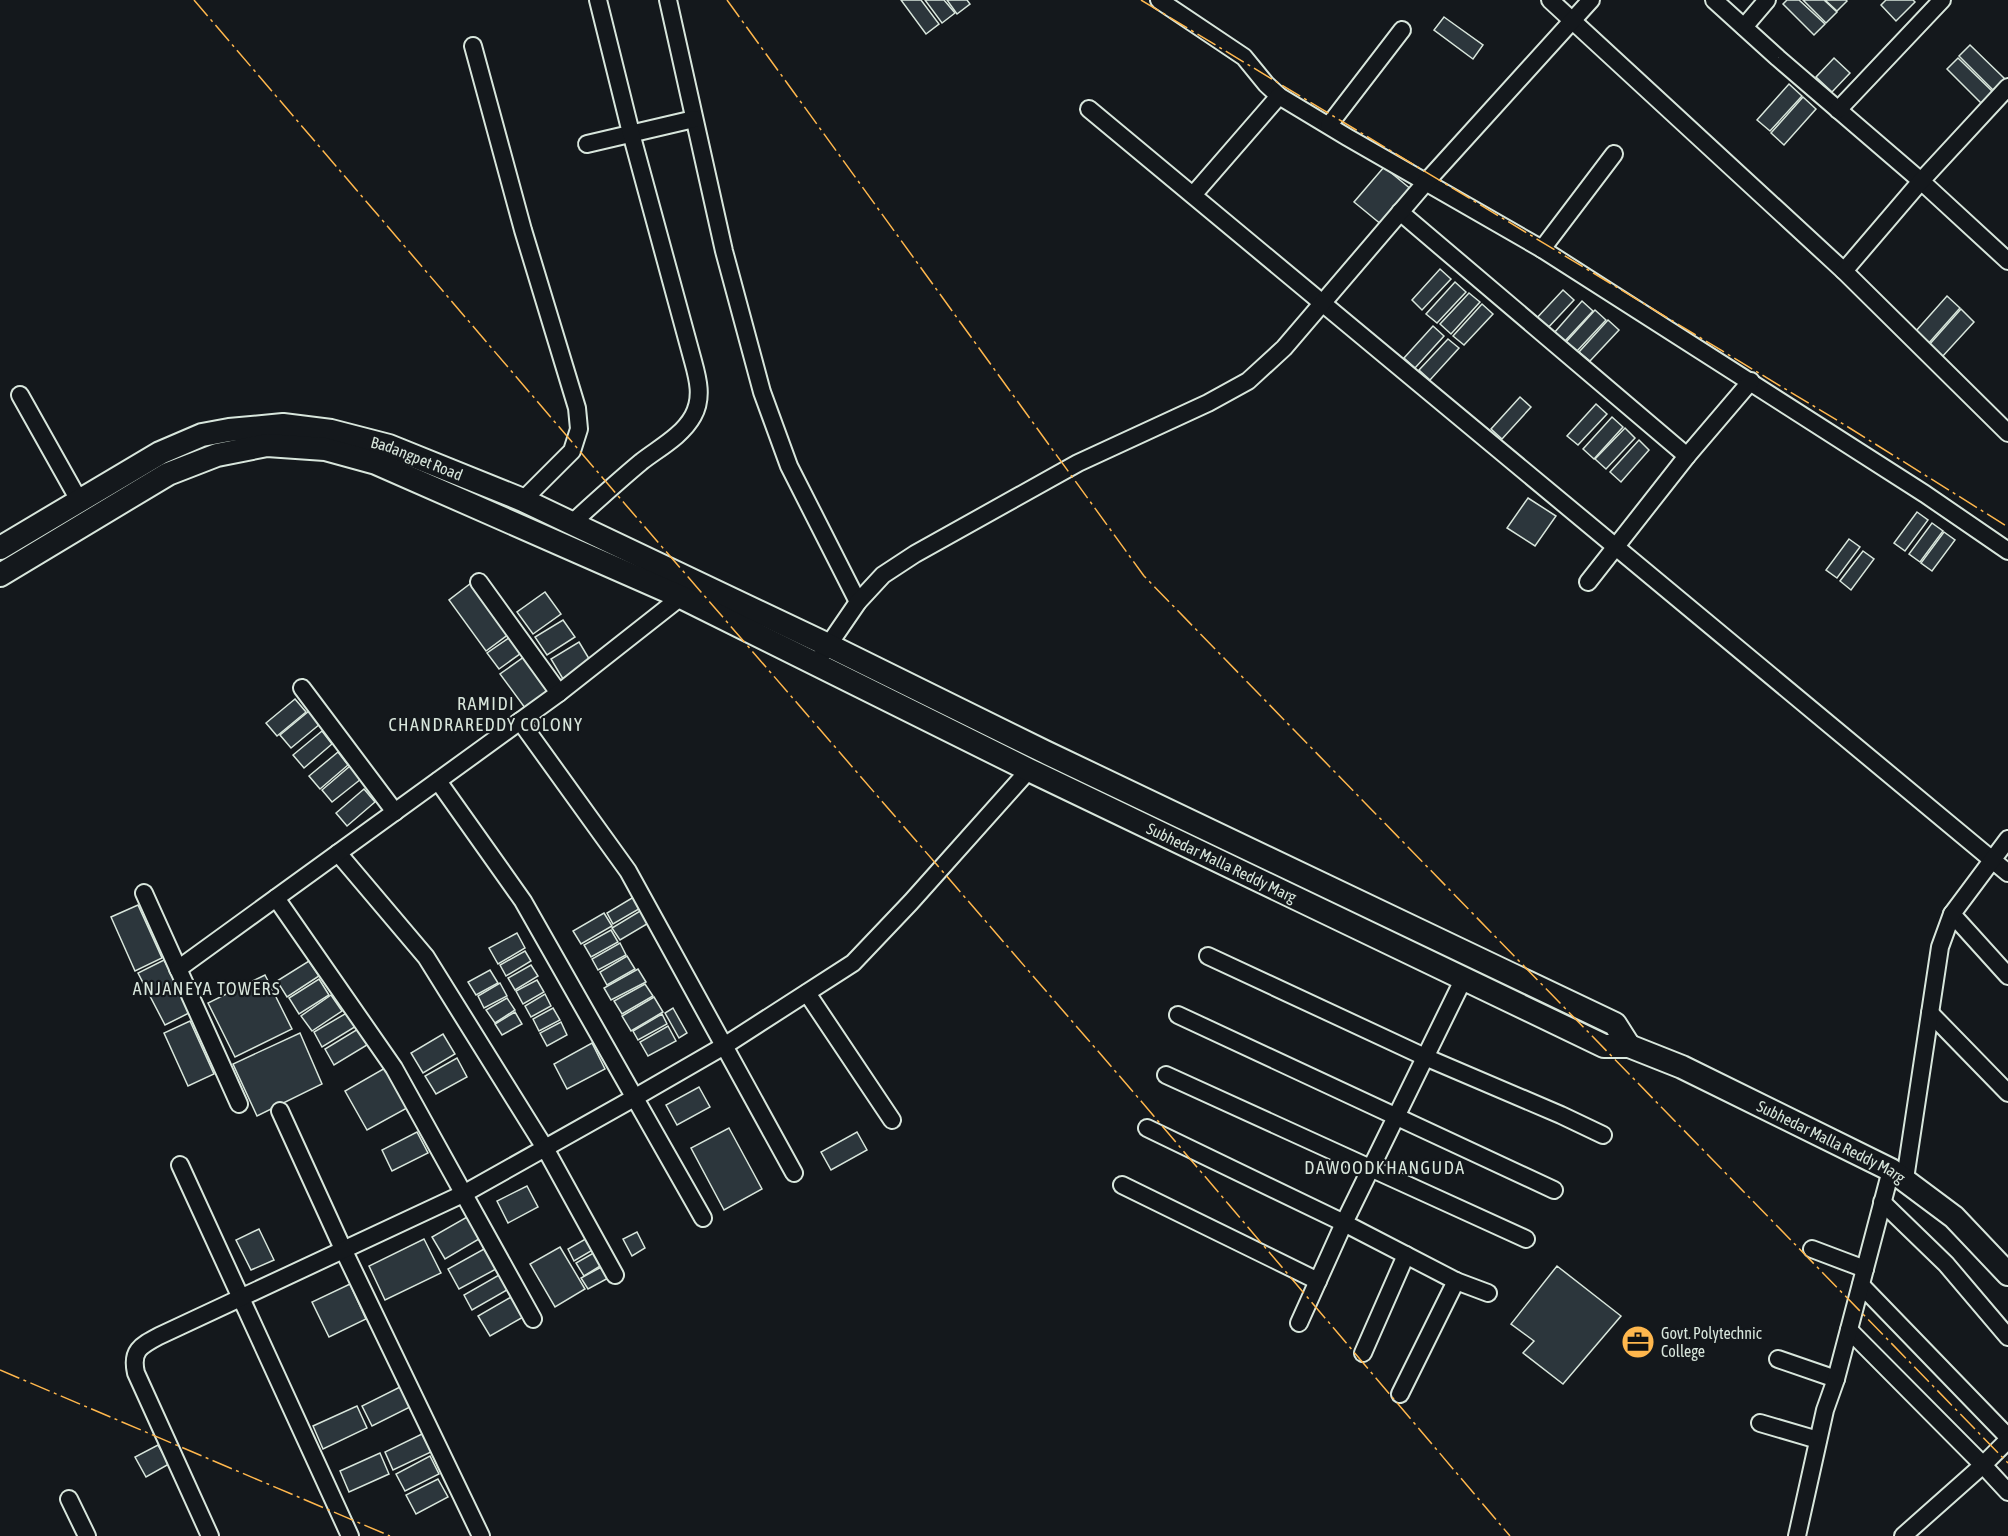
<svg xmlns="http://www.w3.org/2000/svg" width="2008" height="1536" viewBox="0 0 2008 1536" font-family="'Asap Condensed',sans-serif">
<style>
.building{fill:#2c363c;stroke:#d8e6dc;stroke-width:1.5}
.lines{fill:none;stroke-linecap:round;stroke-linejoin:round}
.minor-casing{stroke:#d8e6dc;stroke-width:20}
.secondary-casing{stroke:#d8e6dc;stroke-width:26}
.minor{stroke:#14181c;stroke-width:16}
.secondary{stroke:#14181c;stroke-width:22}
.power{stroke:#ffb74d;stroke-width:1.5;stroke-dasharray:21 4.5 3 4.5;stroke-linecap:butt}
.labels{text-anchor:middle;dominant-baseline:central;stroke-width:4.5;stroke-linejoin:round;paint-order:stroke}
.street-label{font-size:16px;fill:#d8e6dc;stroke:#14181c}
.poi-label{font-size:16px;fill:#d8e6dc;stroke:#14181c;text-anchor:start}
.neighbourhood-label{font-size:18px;letter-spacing:1.5px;fill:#d8e6dc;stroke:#14181c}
</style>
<rect width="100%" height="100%" fill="#14181c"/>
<g class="building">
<polygon points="901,0 921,0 939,24 926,34"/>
<polygon points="925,0 944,0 955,13 942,23"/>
<polygon points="947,0 967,0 970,4 957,14"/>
<polygon points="1787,0 1799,0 1825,24 1814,35 1783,4"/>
<polygon points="1803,0 1824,0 1837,12 1826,23"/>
<polygon points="1825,0 1846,0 1847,1 1837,11"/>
<polygon points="1886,0 1913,0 1915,2 1896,21 1881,5"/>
<polygon points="1444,17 1483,45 1473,59 1434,30"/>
<polygon points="1970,45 2005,79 1993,90 1959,56"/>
<polygon points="1834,58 1850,73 1832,92 1816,77"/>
<polygon points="1958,58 1993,92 1981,103 1947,69"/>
<polygon points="1789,84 1802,96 1770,131 1757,120"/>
<polygon points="1803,97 1816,109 1784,145 1771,133"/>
<polygon points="1384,167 1412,190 1382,225 1354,202"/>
<polygon points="1440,269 1451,279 1422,310 1412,300"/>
<polygon points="1455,282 1466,292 1437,323 1426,314"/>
<polygon points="1563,290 1574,300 1545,331 1534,321"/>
<polygon points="1469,293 1480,302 1451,334 1440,324"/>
<polygon points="1947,296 1960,308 1928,344 1915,332"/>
<polygon points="1582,301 1593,311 1564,342 1554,333"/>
<polygon points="1482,304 1493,314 1464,345 1453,336"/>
<polygon points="1961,309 1974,322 1942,357 1929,345"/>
<polygon points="1595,310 1606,320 1577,351 1566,342"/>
<polygon points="1608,320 1619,330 1590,361 1579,352"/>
<polygon points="1433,326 1444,336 1415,368 1404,358"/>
<polygon points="1448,339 1459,348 1430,380 1419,370"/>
<polygon points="1520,397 1531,407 1502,439 1491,429"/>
<polygon points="1596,404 1607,414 1578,445 1567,436"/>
<polygon points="1612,417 1623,427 1594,459 1583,449"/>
<polygon points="1625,428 1635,438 1606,469 1595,459"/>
<polygon points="1639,440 1649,450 1621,482 1610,472"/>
<polygon points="1528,498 1556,516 1535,546 1507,528"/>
<polygon points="1917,512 1928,520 1905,551 1894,543"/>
<polygon points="1932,523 1943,531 1920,562 1909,554"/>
<polygon points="1944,532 1955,540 1932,571 1921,563"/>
<polygon points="1849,539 1860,547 1837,578 1826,570"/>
<polygon points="1863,551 1874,559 1851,590 1840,581"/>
<polygon points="475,580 513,631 486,651 449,600"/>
<polygon points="545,592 561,614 533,634 517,612"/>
<polygon points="563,620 575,637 547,655 535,637"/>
<polygon points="513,635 524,651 499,669 487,653"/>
<polygon points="579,642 591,662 563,679 551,659"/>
<polygon points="528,654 556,691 528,712 500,674"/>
<polygon points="295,699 306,712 277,736 266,723"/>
<polygon points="309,711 320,724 291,748 280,735"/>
<polygon points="322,731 332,744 304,768 293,755"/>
<polygon points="338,752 348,765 320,789 309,776"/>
<polygon points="350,766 361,779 332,802 322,790"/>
<polygon points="364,789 375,802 347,826 336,813"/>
<polygon points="637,895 644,906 613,924 607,913"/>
<polygon points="138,905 162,958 135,971 111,917"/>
<polygon points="645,908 652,921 620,940 612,928"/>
<polygon points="604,913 612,926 581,944 573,931"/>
<polygon points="611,930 618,942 591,957 584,945"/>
<polygon points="517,933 525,948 498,964 489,948"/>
<polygon points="620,943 626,955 598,970 592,959"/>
<polygon points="525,951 531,961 506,976 500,965"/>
<polygon points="627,956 635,969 607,985 600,972"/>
<polygon points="164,960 191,1012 165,1025 138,973"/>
<polygon points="309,961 319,976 287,997 277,981"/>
<polygon points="531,965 538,976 515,990 508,978"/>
<polygon points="638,969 646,982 611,1000 604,988"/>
<polygon points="490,970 498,983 476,995 468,982"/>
<polygon points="265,975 292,1029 235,1057 208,1003"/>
<polygon points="319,979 329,995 299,1014 289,998"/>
<polygon points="537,980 544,992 523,1004 516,991"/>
<polygon points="500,983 507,996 484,1008 478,996"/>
<polygon points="645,984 653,996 622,1014 614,1001"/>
<polygon points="545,994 551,1006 531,1017 525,1006"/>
<polygon points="331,995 342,1011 312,1031 301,1016"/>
<polygon points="654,997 663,1012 631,1031 622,1016"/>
<polygon points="507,998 515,1010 495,1023 486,1010"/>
<polygon points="553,1008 560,1020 539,1031 533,1019"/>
<polygon points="673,1008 687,1033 679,1038 665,1013"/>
<polygon points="350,1011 358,1025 322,1047 314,1032"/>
<polygon points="515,1012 522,1024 502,1035 495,1024"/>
<polygon points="662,1014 667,1024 638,1040 633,1031"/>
<polygon points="190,1021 214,1074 188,1086 164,1033"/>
<polygon points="561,1022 567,1035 547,1046 540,1033"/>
<polygon points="668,1026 676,1041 648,1056 640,1042"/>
<polygon points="358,1029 367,1045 334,1065 325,1049"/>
<polygon points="300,1033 322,1084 257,1116 233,1064"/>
<polygon points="443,1034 455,1054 423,1073 411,1053"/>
<polygon points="592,1043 605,1069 567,1089 554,1064"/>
<polygon points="457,1058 467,1077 436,1094 425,1076"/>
<polygon points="385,1068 407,1108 367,1130 345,1091"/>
<polygon points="699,1087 710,1107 677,1125 666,1105"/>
<polygon points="729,1128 762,1189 724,1210 691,1148"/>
<polygon points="417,1132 428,1153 392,1171 382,1150"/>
<polygon points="857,1132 867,1150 831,1170 821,1152"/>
<polygon points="527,1186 538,1207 508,1223 497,1201"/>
<polygon points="467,1217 479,1239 445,1259 432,1237"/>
<polygon points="259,1229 274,1260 251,1270 236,1240"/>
<polygon points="637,1232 645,1248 632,1256 623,1239"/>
<polygon points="589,1237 596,1248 574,1261 568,1249"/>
<polygon points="424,1239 441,1273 385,1300 369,1266"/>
<polygon points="560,1247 585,1289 555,1307 530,1264"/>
<polygon points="484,1249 496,1269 459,1289 448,1269"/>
<polygon points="597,1251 605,1263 584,1276 576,1263"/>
<polygon points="605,1265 612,1276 588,1289 581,1278"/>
<polygon points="1557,1266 1621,1316 1563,1384 1523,1353 1534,1341 1511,1324"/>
<polygon points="499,1275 507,1290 472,1310 464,1295"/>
<polygon points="350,1284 366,1319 329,1337 312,1302"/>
<polygon points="513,1296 525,1316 490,1336 478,1316"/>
<polygon points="400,1387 410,1407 372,1426 362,1406"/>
<polygon points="357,1406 367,1428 323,1449 313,1426"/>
<polygon points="422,1434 431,1452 393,1470 385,1452"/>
<polygon points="158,1445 169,1464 146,1477 135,1457"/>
<polygon points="380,1453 389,1474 349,1492 340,1471"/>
<polygon points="430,1456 439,1474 405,1491 396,1474"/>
<polygon points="438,1479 448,1497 416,1514 406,1495"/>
</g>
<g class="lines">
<defs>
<g id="minor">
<polyline points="668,0 724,251 762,392 789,466 858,602"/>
<polyline points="1159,0 1244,57 1266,84 1279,96 1347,137 1542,249 1925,494 2008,551"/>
<polyline points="1550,0 1844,271 2008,433"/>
<polyline points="1714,0 1778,58 1921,181 2008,261"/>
<polyline points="1744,27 1767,0"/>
<polyline points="473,46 523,230 577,408 579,429 572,451 523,500"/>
<polyline points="1089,109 2008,873"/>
<polyline points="1838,110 1942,0"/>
<polyline points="1329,125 1402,30"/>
<polyline points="587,144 694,119"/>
<polyline points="1193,195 1279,96"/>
<polyline points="1400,212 1687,456"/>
<polyline points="1542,249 1614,154"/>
<polyline points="1844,271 1921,181 2008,87"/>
<polyline points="20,395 80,502"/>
<path d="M571,524C594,503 617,482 641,462C659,448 682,436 693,416C703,398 698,379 693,361L631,133L598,0"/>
<polyline points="479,582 559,693"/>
<polyline points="1588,582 1687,456 1751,381"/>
<polyline points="823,653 858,602 883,575 915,554 1078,463 1208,403 1248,381 1284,348 1426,182 1591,0"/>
<polyline points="302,688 395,812"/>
<polyline points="520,721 628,871 794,1173"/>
<polyline points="438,781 523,901 703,1218"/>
<polyline points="338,853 426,957 545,1148 615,1275"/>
<polyline points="144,893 239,1104"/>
<polyline points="276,898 394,1068 533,1319"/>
<polyline points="1952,914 2008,976"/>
<polyline points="1208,956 1425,1057 1561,1115 1603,1135"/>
<polyline points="178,969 559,693 681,597"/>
<polyline points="807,993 892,1120"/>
<polyline points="1930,1013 2008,1093"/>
<polyline points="1178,1015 1554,1190"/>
<polyline points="1166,1075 1526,1239"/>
<polyline points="280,1111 343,1249 481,1536"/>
<polyline points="1147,1128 1344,1223 1456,1281 1488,1293"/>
<polyline points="180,1165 350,1536"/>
<polyline points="1905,1179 1940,947 1952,914 2008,839"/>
<polyline points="1122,1185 1318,1281"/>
<polyline points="1882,1202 1946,1264 2008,1337"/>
<polyline points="1812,1249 1865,1269"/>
<polyline points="1861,1285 2008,1437"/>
<polyline points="1299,1323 1344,1223 1464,978"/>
<polyline points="1849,1330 1983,1465 2008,1492"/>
<polyline points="1363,1353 1406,1255"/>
<polyline points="1778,1359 1836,1379"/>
<polyline points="1400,1394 1456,1281"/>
<polyline points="1760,1423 1818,1440"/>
<polyline points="69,1499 87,1536"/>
<path d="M210,1536L136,1373C131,1351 140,1346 159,1336L465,1193L634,1098L724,1046L853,963L911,902L1029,770"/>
<polyline points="1797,1536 1825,1410 1836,1379 1891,1170"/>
<polyline points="1903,1536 1983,1465 2008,1440"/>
</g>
<g id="secondary">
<path id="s1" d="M0,548L160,453L202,435L229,430L283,425L331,431L389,446L523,500L828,645L1045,752L1615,1024L1629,1046"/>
<path id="s2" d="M0,575L168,474L217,455L267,445L325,449L376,463L681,597L1029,770L1604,1046H1629L1682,1067L1891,1170L1954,1217L2008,1274"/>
</g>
</defs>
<use href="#minor" class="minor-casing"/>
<use href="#secondary" class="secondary-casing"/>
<use href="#minor" class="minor"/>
<use href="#secondary" class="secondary"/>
<g class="power">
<polyline points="194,0 625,504 1135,1094 1510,1536"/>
<polyline points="727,0 1144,576 2008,1463"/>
<polyline points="1141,0 1840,422 2008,527"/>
<polyline points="0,1370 390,1536"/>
</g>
</g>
<defs>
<symbol id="office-disc" viewBox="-11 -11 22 22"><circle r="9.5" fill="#ffb74d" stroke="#14181c"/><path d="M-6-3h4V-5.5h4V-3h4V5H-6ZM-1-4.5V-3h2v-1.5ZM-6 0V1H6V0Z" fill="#111"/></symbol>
</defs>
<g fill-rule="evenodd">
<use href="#office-disc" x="1619" y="1323" width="38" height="38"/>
</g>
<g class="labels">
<g class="street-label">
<text stroke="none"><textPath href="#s1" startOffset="452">Badangpet Road</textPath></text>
<text stroke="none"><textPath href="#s2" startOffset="1346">Subhedar Malla Reddy Marg</textPath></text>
<text stroke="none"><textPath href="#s2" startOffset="2019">Subhedar Malla Reddy Marg</textPath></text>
</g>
<g class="poi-label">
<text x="1661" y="1333">Govt. Polytechnic<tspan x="1661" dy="18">College</tspan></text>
</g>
<g class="neighbourhood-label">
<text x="486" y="703">RAMIDI<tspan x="486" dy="21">CHANDRAREDDY COLONY</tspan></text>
<text x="207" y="988">ANJANEYA TOWERS</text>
<text x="1385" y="1167">DAWOODKHANGUDA</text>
</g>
</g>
</svg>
